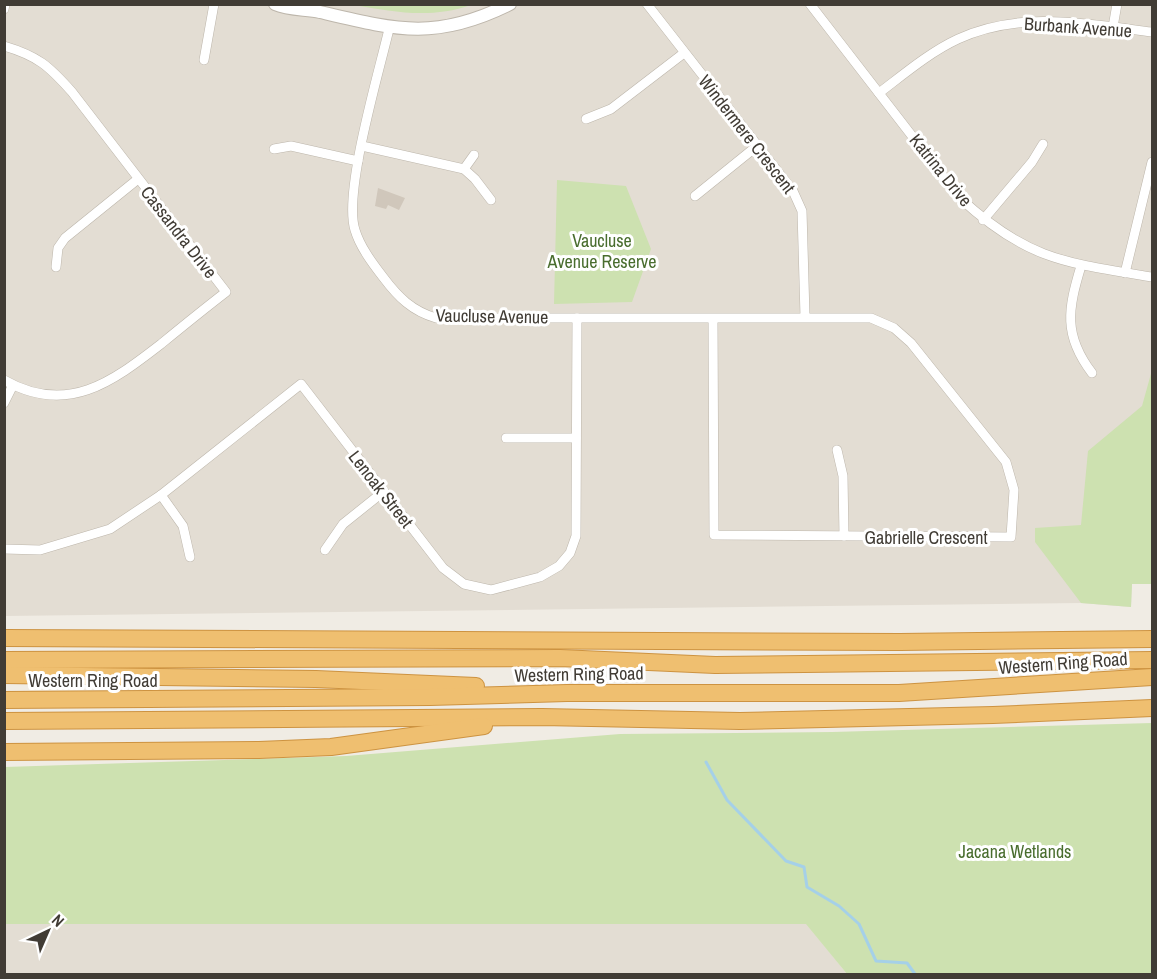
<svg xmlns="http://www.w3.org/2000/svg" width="1157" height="979" viewBox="0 0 1157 979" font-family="'Archivo Narrow',sans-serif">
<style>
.residential{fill:#e3ddd3}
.green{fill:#cde1b0}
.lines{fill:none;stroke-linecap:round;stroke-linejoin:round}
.stream{stroke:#a5d0e8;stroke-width:3}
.building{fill:#d0c7bb}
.minor-casing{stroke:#bdb6ab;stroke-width:10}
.tertiary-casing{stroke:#bdb6ab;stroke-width:14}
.motorway-casing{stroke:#cd9341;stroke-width:18}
.minor{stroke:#fff;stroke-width:9}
.tertiary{stroke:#fff;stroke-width:12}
.motorway{stroke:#efbf70;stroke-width:16}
.labels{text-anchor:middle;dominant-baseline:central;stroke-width:6;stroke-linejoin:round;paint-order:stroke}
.street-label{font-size:18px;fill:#413c35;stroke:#fff}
.park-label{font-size:18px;fill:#496d2e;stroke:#fff}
</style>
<rect width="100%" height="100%" fill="#f0ece4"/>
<g class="residential">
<polygon points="5,5 1152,5 1152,582 1132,584 1131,607 1081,603 5,616"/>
<polygon points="4,924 807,924 847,974 5,974"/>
</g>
<g class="green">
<path d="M354,5L471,4V5C431,19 394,12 354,5Z"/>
<polygon points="557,180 626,186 651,249 632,302 554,304"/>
<polygon points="1152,370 1152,584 1132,584 1131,607 1081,603 1035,542 1035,528 1081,525 1088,451 1142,406"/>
<polygon points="1152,723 1152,974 847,974 806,924 5,924 5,767 346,756 620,734 832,732"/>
</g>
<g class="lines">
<polyline class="stream" points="706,762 727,800 786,861 804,867 807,887 839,906 859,924 876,961 907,963 915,974"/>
</g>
<polygon class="building" points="378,188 405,198 399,210 388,205 386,209 375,206"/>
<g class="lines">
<defs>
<g id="minor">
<polyline points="647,4 793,191 802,211 805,316"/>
<path d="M810,4L960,198C1027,260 1066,263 1152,277"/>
<polyline points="4,9 5,4"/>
<polyline points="1113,27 1117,4"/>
<path d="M389,29C379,72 343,193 355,230C360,247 373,264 383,277C398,297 412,311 436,318H871L894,328L911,343L1006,462L1014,490L1011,537L714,535L713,318"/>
<path d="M4,46C38,56 49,66 72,92L226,292C204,309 183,326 161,344C112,382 67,416 4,380"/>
<polyline points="204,60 214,4"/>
<path d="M879,93C904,74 930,52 958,39C1020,10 1088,24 1152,32"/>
<polyline points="586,119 611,109 684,53"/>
<polyline points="362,146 464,169 475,179 491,200"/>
<polyline points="274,149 291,146 358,161"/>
<polyline points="464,169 474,155"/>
<polyline points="695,196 757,146"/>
<polyline points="983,220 1032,162 1043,144"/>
<path d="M1081,266C1068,309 1063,335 1092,373"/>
<polyline points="56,267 58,248 65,238 138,179"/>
<polyline points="1125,273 1152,162"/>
<polyline points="4,403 13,385"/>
<polyline points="506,438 576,438"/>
<polyline points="837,450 843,476 844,536"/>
<polyline points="161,495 183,526 190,557"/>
<polyline points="4,549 40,550 110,529 161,495 301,384 443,568 464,584 491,590 540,577 559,566 570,553 576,536 577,318"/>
<polyline points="325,550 343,524 383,492"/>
</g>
<path id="tertiary" d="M275,4C289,10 305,9 320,12C396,30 436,41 510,4"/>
<g id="motorway">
<polyline points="4,638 900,642 1152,639"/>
<polyline points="4,660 560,658 715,665 1152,660"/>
<polyline points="4,675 316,679 476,686"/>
<polyline points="4,700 430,697 567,693 899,693 1152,677"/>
<polyline points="4,721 542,717 740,721 993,715 1152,708"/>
<polyline points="4,752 259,750 331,747 484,726"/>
</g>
</defs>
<use href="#minor" class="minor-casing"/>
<use href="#tertiary" class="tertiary-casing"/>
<use href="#motorway" class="motorway-casing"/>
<use href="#minor" class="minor"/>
<use href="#tertiary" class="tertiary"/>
<use href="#motorway" class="motorway"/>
</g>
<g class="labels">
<g class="street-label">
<text transform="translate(1078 27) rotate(4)">Burbank Avenue</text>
<text transform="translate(747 134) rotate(52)">Windermere Crescent</text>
<text transform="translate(941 170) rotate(51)">Katrina Drive</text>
<text transform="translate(179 232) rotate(52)">Cassandra Drive</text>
<text transform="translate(492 316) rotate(1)">Vaucluse Avenue</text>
<text transform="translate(381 489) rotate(52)">Lenoak Street</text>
<text x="926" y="537">Gabrielle Crescent</text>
<text transform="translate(1063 663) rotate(-4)">Western Ring Road</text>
<text transform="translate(579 674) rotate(-1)">Western Ring Road</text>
<text x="93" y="680">Western Ring Road</text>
</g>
<g class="park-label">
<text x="602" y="240">Vaucluse<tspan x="602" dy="21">Avenue Reserve</tspan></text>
<text x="1015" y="851">Jacana Wetlands</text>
</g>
</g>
<rect width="1157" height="979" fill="none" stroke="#413c35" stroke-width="12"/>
<g transform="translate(48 931) rotate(44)" stroke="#ffffff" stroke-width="4.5" paint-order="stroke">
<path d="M0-4.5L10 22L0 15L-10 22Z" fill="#413c35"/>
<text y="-9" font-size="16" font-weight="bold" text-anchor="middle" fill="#413c35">N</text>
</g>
</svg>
